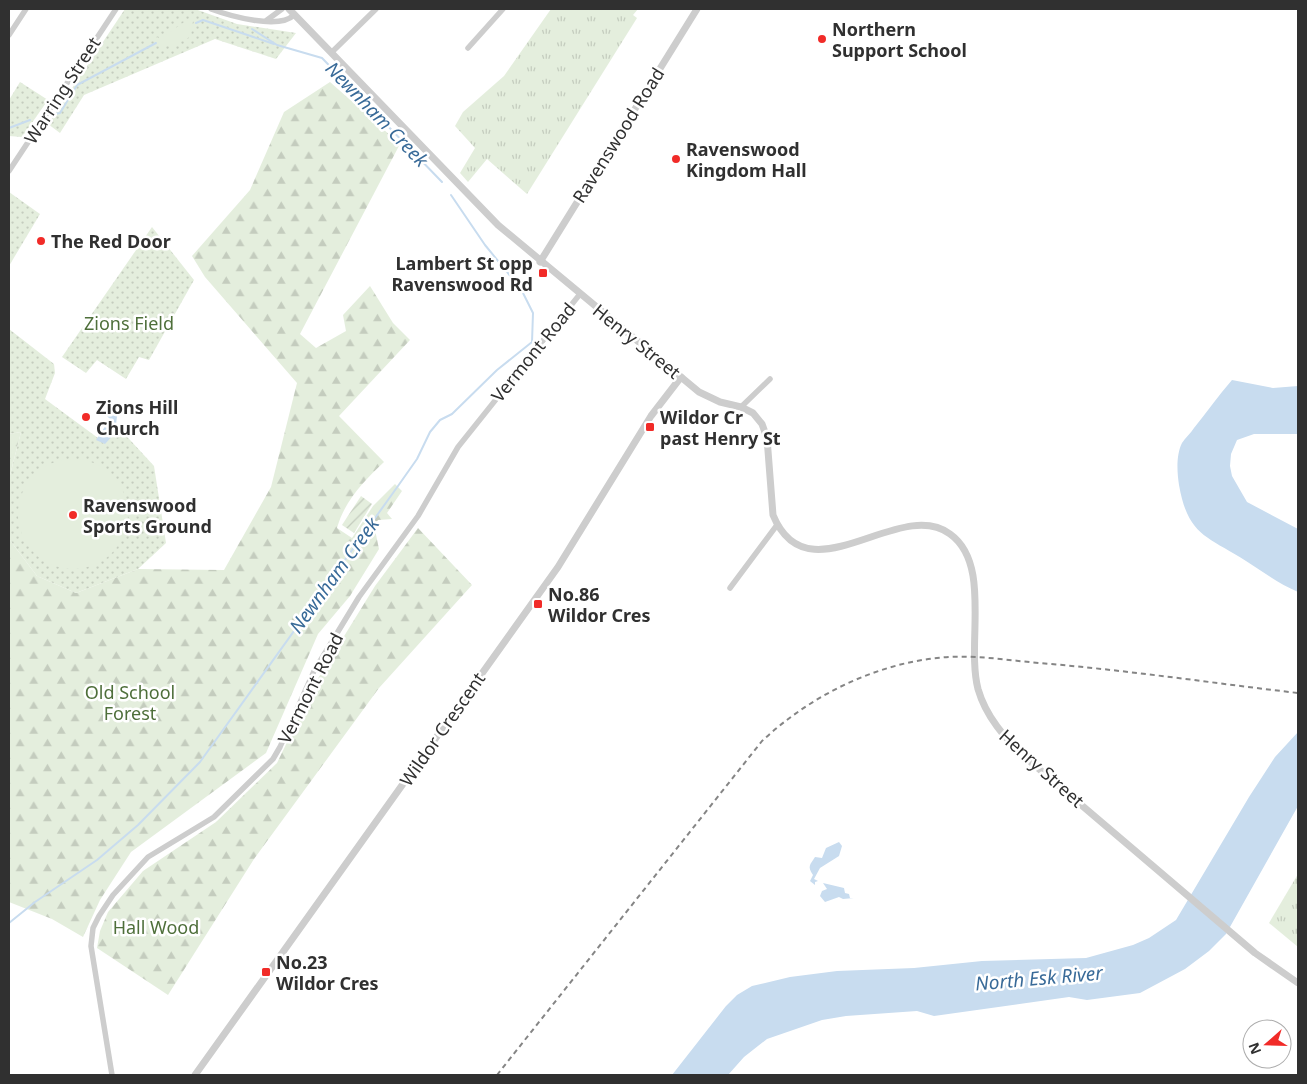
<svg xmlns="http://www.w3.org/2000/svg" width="1307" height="1084" viewBox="0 0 1307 1084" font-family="'Noto Sans',sans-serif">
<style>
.grass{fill:url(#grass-tufts)}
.forest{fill:url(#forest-firs)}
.park{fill:url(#park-dots)}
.garden{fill:url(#garden-furrows)}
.pitch{fill:#e4eedd}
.water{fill:#c8dcef}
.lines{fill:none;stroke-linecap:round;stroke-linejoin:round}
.stream{stroke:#c8dcef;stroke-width:2}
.minor{stroke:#cdcdcd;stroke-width:5.5}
.tertiary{stroke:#cdcdcd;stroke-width:7}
.rail{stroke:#858585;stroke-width:2;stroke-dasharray:5 4;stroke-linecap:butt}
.poi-dot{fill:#f12b28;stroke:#fff;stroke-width:2}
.labels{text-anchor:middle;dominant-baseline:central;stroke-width:5;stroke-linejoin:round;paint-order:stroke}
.poi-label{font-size:18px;font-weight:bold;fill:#303030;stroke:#fff;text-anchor:start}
.street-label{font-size:18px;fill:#303030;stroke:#fff}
.park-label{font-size:18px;fill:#4e6f3a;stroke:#fff}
.water-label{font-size:19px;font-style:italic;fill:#386a98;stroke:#fff}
</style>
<defs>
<pattern id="grass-tufts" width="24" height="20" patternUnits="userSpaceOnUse" patternTransform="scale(1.25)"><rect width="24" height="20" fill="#e4eedd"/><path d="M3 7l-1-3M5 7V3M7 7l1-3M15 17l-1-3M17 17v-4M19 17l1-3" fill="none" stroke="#c4ccbe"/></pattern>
<pattern id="forest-firs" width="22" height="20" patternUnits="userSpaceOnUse" patternTransform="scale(1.25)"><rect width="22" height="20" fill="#e4eedd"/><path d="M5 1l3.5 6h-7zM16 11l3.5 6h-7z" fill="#c4ccbe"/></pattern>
<pattern id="park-dots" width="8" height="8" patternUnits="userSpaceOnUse" patternTransform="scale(1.25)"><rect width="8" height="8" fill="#e4eedd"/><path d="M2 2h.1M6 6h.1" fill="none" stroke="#c4ccbe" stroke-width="1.8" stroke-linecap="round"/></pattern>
<pattern id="garden-furrows" width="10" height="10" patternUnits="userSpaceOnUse" patternTransform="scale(1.25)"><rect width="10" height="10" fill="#e4eedd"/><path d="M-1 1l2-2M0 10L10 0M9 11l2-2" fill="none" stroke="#c4ccbe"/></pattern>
</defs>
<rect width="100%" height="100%" fill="#fff"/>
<g class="grass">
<polygon points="551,9 638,9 633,15 637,18 527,194 487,159 468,182 460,173 475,148 455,126 463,112 504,76"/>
<polygon points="1298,874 1298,947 1269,923"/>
</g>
<g class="forest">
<path d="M330,82L400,144L300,334L316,348L346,331L343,315L370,286L393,323L410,340L339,416L384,462C364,481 345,500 337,528L352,538L373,506L395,484L402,491L387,513L392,519L378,520L374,525L379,549L350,596L318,634L266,753L131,852L100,900L83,937L52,919L9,902V539L37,576L76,593L138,569L224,570L271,487L297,383L205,277L192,256L250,190L284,112Z"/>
<polygon points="21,432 9,479 9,434"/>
<polygon points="418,528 472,585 379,688 254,859 168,995 97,948 100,931 108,912 143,871 216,822 277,763 317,680 375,586"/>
</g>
<g class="park">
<polygon points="125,9 195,9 237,24 296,33 276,59 215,39 84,95 60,133 48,124"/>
<polygon points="20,82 48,100 22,137 9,136 9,100"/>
<polygon points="9,192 40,214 9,266"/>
<polygon points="152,227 194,280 149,360 139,357 126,379 97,360 86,373 62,357"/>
<polygon points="9,329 54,364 55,373 45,399 98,438 119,428 154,466 166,543 138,569 76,593 37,576 9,539 9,479 21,432 9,434"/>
</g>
<polygon class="garden" points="361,496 372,504 354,533 342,525"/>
<g class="pitch">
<polygon points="187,20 193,21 191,35 185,41 182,39 170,47 168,45 163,48 154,40 157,37 160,39"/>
<circle cx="73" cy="514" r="55"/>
</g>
<g class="water">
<path d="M1232,380L1273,388L1298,386V434H1254L1237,440L1231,454L1230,466L1232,476L1247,502L1298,529V592C1279,584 1263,572 1246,561C1207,536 1188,536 1179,485C1177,472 1176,455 1182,443C1185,438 1191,433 1194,428C1207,412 1218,396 1232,380Z"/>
<polygon points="111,404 118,408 115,433 105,444 96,440 110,419 105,414"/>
<polygon points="1298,732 1298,806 1226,934 1209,951 1185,969 1140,993 1087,1000 1069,997 934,1016 917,1011 846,1016 822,1020 767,1039 744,1057 728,1075 672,1075 726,1006 737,995 752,986 790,977 837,971 914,968 982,961 1086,958 1133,945 1149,938 1176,920 1249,797 1275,757"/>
<path d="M839,842L842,846L839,856L820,868L814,879L818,881L815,882V885L810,881L813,875C807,866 810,865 815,857L822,858L826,848Z"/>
<polygon points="823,883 844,888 845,893 849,894 850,898 854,898 843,899 839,897 825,902 820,896 822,891 827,889"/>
</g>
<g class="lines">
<g class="stream">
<polyline points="196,23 203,20 274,44"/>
<polyline points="252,29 277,45 322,58 442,182"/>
<polyline points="55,114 60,113 77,85 156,43"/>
<polyline points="9,128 30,120"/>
<polyline points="9,923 35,902 97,860 138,825 200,762 398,486 417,459 430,432 440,420 452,414 497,370 532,342 533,313 521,289 485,245 451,195"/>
</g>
<g class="minor">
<path d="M211,9C230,16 279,30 294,15"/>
<polyline points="267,20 282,9"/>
<polyline points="9,35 26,9"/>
<polyline points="468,48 503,9"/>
<polyline points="332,52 376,9"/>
<polyline points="9,171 116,9"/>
<polyline points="741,407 770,379"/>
<polyline points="730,588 777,525"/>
<polyline points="112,1075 91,946 93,928 99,916 113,895 148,857 214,817 273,759 280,747 314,671 359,597 418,516 458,447 580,294"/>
</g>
<g class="tertiary">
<path d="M289,9L498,225L699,392L720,402L741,407L753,413L762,424L767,438L773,515C808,600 899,496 950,534C992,564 966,643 978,689C986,717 1005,738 1025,757L1255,953L1298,983"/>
<polyline points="540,262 697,9"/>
<polyline points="195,1075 558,567 651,416 681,377"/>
</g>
<path class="rail" d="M497,1075L762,741C809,697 872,665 937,658C971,654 1005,660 1039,663C1126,670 1212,683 1298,693"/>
</g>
<g class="poi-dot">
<circle cx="822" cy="39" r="5"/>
<circle cx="676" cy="159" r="5"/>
<circle cx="41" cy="241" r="5"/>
<rect x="538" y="268" width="10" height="10" rx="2.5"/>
<circle cx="86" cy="417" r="5"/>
<rect x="645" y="422" width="10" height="10" rx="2.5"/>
<circle cx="73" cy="515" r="5"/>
<rect x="533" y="599" width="10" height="10" rx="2.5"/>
<rect x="261" y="967" width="10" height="10" rx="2.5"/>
</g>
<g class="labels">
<g class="poi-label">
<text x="832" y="29">Northern<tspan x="832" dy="21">Support School</tspan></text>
<text x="686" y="149">Ravenswood<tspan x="686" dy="21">Kingdom Hall</tspan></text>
<text x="51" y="241">The Red Door</text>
<text x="533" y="263" text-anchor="end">Lambert St opp<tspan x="533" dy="21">Ravenswood Rd</tspan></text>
<text x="96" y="407">Zions Hill<tspan x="96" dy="21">Church</tspan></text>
<text x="660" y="417">Wildor Cr<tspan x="660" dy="21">past Henry St</tspan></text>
<text x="83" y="505">Ravenswood<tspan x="83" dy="21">Sports Ground</tspan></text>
<text x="548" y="594">No.86<tspan x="548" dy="21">Wildor Cres</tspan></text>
<text x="276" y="962">No.23<tspan x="276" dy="21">Wildor Cres</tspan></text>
</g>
<g class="street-label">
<text transform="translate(62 90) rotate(-57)">Warring Street</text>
<text transform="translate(618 135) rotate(-58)">Ravenswood Road</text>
<text transform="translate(637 341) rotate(39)">Henry Street</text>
<text transform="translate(533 352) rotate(-51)">Vermont Road</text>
<text transform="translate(310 688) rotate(-63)">Vermont Road</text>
<text transform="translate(442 729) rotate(-55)">Wildor Crescent</text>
<text transform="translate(1042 768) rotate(42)">Henry Street</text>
</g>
<g class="park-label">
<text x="129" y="323">Zions Field</text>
<text x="130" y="692">Old School<tspan x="130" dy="21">Forest</tspan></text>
<text x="156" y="927">Hall Wood</text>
</g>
<g class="water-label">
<text transform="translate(377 114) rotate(46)">Newnham Creek</text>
<text transform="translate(334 575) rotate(-54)">Newnham Creek</text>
<text transform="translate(1039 978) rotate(-5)">North Esk River</text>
</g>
</g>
<rect width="1307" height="1084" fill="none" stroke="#303030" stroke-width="20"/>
<g transform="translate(1267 1044) rotate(250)"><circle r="24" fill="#ffffff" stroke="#acacac"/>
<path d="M0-4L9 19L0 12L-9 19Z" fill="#f12b28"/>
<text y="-8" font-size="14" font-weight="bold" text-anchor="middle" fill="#303030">N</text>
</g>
</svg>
